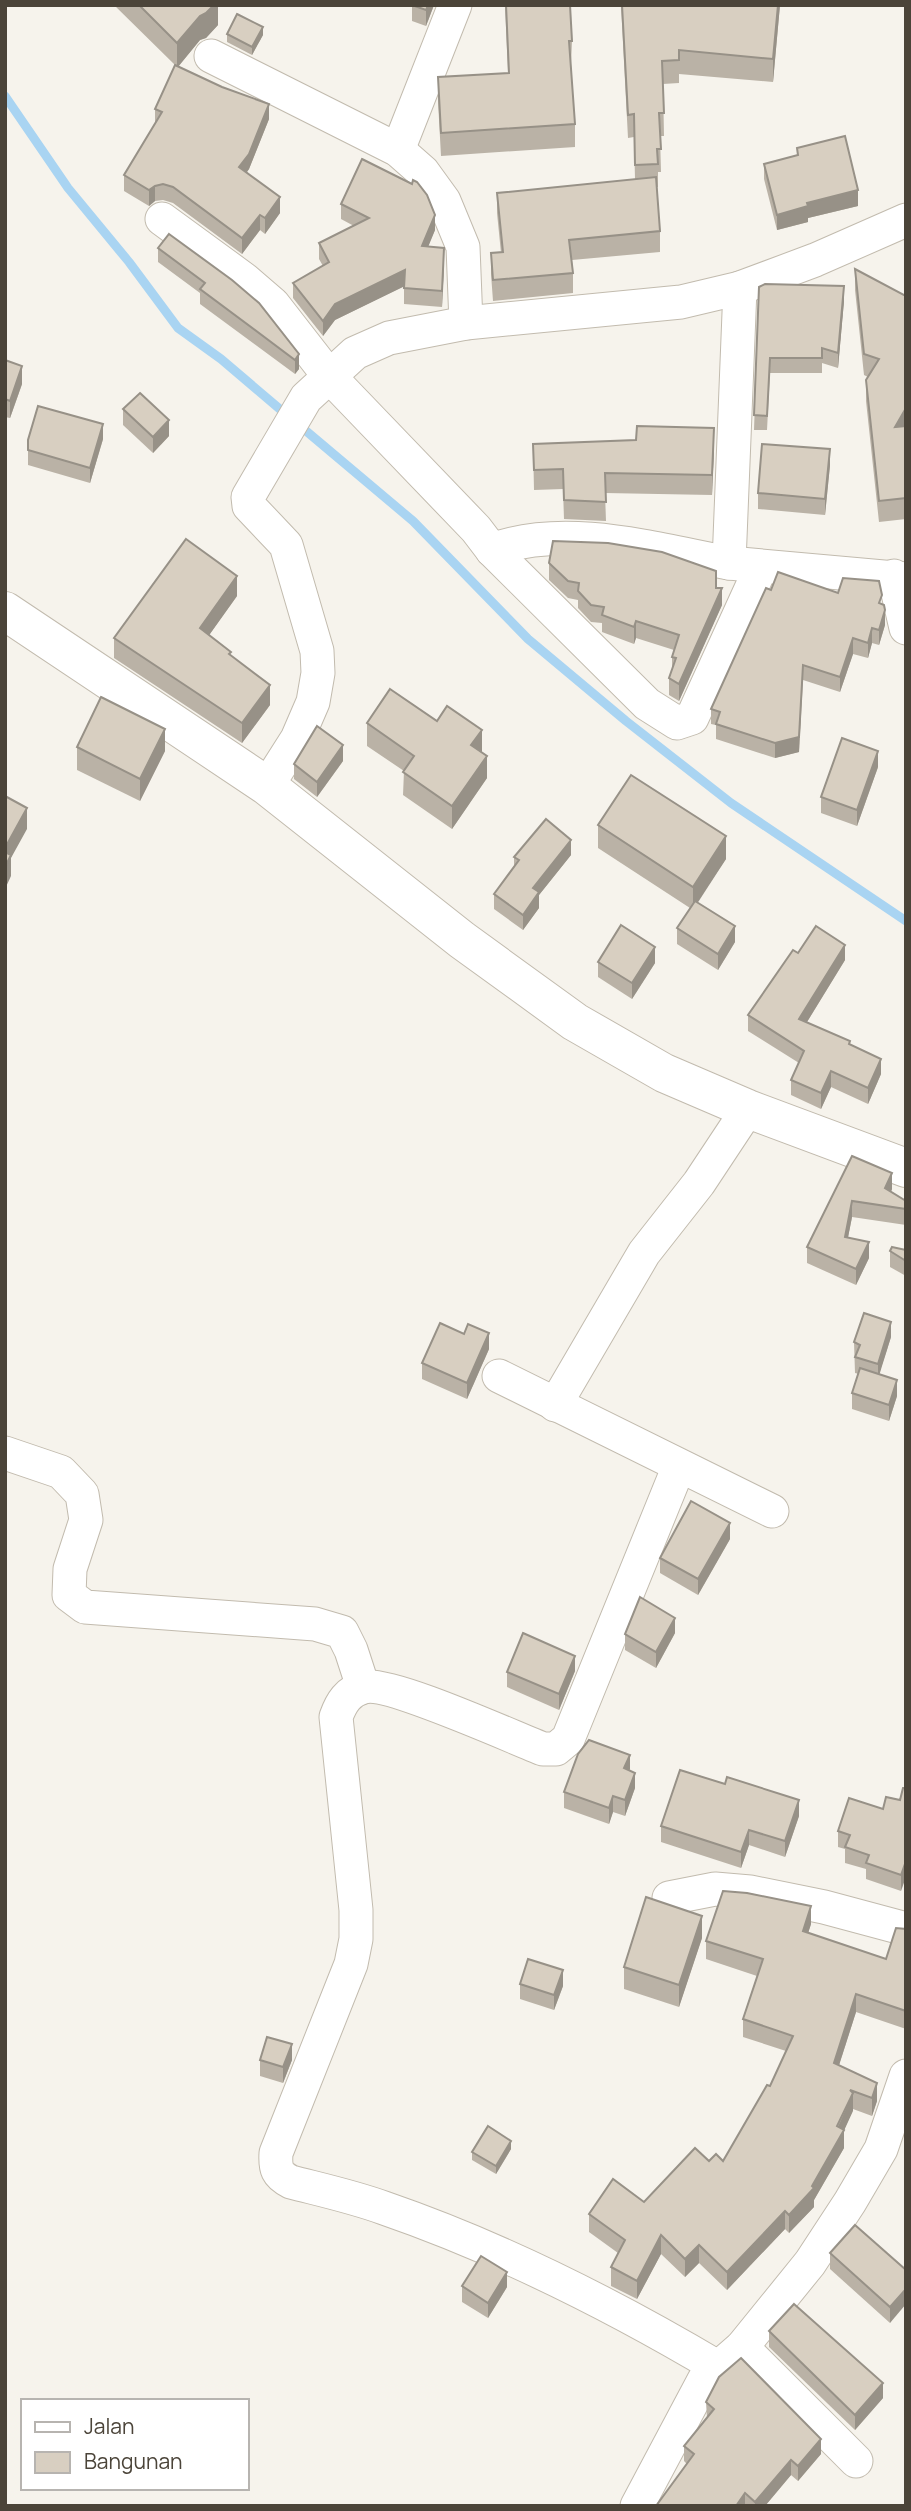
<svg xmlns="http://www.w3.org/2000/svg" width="911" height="2511" viewBox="0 0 911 2511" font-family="Manrope,sans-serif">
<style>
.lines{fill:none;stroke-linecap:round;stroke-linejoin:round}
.stream{stroke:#a9d4f2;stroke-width:9}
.minor-casing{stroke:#c2bbae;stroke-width:35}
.tertiary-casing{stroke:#c2bbae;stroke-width:40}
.minor{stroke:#fff;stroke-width:33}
.tertiary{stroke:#fff;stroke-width:38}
.wall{fill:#bab2a6}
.shaded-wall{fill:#979187}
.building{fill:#d8cfc1;stroke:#979187;stroke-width:2}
</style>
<rect width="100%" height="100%" fill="#f6f3ec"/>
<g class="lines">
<g class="stream">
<polyline points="5,96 68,188 129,262 178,328 221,359 288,416"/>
<polyline points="299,425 413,521 528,639 626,721 731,803 906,921"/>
</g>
<defs>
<g id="minor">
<polyline points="211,56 398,150 423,172 444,201 463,247 466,323"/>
<polyline points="398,150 455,5"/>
<polyline points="162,219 244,279 273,304 329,376 476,529 492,550 647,704 677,723 692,718 761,567"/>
<polyline points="740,288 729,563 906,579"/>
<path d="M492,550C565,523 654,549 729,563"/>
<polyline points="894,576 906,628"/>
<polyline points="267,786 297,739 313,702 318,673 317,651 286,545 249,506 248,497 306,398 355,353 389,338 466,323 681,302 740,288 815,260 906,220"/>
<polyline points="499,1376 772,1511"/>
<polyline points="555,1405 644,1253 699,1183 748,1109"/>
<polyline points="5,1453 61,1472 82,1494 86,1520 70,1569 69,1595 85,1607 315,1624 342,1632 351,1650 363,1687"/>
<path d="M679,1466L568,1739L556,1749H543C512,1737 389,1681 364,1687C348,1691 341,1703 336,1717L356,1910V1939L351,1964L276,2153C275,2169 277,2175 291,2182C322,2190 354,2197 384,2208C500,2248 613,2305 719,2368"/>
<polyline points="669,1898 715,1889 750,1892 824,1907 906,1929"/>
<polyline points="742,2347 856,2461"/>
<polyline points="637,2506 704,2380 742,2347 810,2263 850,2202 881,2149 906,2076"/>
</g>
<polyline id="tertiary" points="5,611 267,786 462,940 575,1022 664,1073 748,1109 906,1168"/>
</defs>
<use href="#minor" class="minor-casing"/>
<use href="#tertiary" class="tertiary-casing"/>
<use href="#minor" class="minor"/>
<use href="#tertiary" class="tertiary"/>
</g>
<g class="wall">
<polygon points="114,5 218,5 218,25 206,38 200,40 178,67 269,119 249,169 247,172 280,213 265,234 260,230 242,254 173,203 163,200 155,201 149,206 124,191 124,175 155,124 155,109 175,65"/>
<polygon points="412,5 434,5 426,26 412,21"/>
<polygon points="505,5 570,5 572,41 571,64 575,124 575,147 441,156 438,101 438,77 508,73"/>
<polygon points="621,5 780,5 773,82 679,74 679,83 663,84 664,136 660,136 661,172 658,172 658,187 657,187 660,231 660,252 572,260 573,273 573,293 493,301 491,274 491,253 501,253 497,213 497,193 635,179 634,137 628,138"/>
<polygon points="227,34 263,35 252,55 227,42"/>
<polygon points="797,148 858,206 808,218 808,222 777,230 764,179 764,164 797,155"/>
<polygon points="341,204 435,230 428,246 444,263 442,307 404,304 404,286 335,320 323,336 293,298 293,283 323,266 319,259 319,243 354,226 341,219"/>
<polygon points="158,248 299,354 299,369 295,374 200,304 200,293 158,262"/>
<polygon points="855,269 906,296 906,519 879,522 866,401 866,380 868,377 864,375 855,290"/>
<polygon points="759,287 844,301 838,368 822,363 822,373 770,373 767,430 754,430"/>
<polygon points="5,360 22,384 10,418 5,417"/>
<polygon points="123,409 169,436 153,453 123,425"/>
<polygon points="103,439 90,483 28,465 28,440"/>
<polygon points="533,444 714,447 712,495 605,493 606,521 564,519 563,489 534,490"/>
<polygon points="830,465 825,515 758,509 758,493"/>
<polygon points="549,563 716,588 722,605 679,701 669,695 669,678 672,671 672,657 674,650 636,638 634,644 602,632 602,623 591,622 578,608 578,600 568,598 549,580"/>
<polygon points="771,590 838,593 882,604 885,625 879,645 872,643 868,658 853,654 840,692 803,680 799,752 775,758 716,739 716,725 711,724 711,709"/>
<polygon points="237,596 209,635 231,655 270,705 242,743 114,658 114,638"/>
<polygon points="367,723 482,752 487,778 452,829 403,795 404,771 367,746"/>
<polygon points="77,747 165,751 140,801 77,770"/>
<polygon points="343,761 317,797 294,779 294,764"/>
<polygon points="878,767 857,826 821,813 821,797"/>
<polygon points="598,825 726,859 697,902 735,942 718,970 677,944 677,928 690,908 598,848"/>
<polygon points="571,855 539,895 539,908 523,930 494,909 494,894 514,866 514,857"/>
<polygon points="798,953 845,960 807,1022 850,1045 881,1074 868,1104 831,1087 821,1109 791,1095 791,1080 799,1063 748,1031 748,1015"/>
<polygon points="598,962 655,963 632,999 598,977"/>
<polygon points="852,1156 892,1189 891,1192 906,1201 906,1225 852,1217 848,1237 869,1258 856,1285 807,1263 807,1247"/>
<polygon points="906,1250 906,1276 890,1267 890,1251"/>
<polygon points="464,1334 489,1349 467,1399 422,1379 422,1363"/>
<polygon points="891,1337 879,1374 897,1396 889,1421 852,1409 852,1393 859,1374 855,1373 854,1342"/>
<polygon points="730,1539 698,1595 660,1573 660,1558"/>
<polygon points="675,1633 656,1668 625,1650 625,1634"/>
<polygon points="575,1671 559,1710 507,1687 507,1672"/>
<polygon points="629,1770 635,1788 625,1816 613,1812 609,1824 564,1808 564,1792"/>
<polygon points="903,1788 901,1891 866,1879 866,1869 845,1863 845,1849 838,1847 838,1831 900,1800"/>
<polygon points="799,1816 785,1857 749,1845 741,1868 661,1842 661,1826"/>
<polygon points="811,1924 808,1933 886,1959 906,1929 906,2029 856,2012 839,2065 877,2101 872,2116 853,2109 844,2130 844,2148 814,2200 814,2207 789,2233 785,2229 727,2290 699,2263 685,2277 661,2254 637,2299 611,2286 611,2267 618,2253 589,2232 589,2214 644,2202 709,2161 723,2161 770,2086 786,2051 743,2037 743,2019 757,1976 706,1959 706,1941"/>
<polygon points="702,1938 679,2007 624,1989 624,1967"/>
<polygon points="520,1984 563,1986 554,2010 520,1999"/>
<polygon points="260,2060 292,2060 283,2083 260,2076"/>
<polygon points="511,2149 496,2174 472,2160 472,2152"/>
<polygon points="830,2253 906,2270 890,2323 830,2269"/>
<polygon points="462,2286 507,2287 488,2318 462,2302"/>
<polygon points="769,2331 883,2398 855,2430 769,2347"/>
<polygon points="706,2402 821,2454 798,2481 791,2475 765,2506 656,2506 687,2464 684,2461 684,2446 707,2418"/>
</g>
<g class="shaded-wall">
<polygon points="214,5 218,5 218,25 206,38 200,40 177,68 177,43 200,16"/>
<polygon points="428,5 434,5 426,26 426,10"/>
<polygon points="778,5 780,5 773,82 773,59"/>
<polygon points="263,27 263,35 252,55 252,47"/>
<polygon points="269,104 269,119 249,169 239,183 239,167"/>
<polygon points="155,186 155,201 149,206 149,190"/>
<polygon points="858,190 858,206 808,218 808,222 777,230 777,215 807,203"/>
<polygon points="280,197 280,213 265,234 265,218"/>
<polygon points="260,215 260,230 242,254 242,238"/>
<polygon points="435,215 435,230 422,262 422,246"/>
<polygon points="444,248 444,263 442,307 442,291"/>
<polygon points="405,270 405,286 335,320 323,336 323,321 335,304"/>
<polygon points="844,286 844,301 838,368 838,353"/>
<polygon points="299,354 299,369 295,374 295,360"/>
<polygon points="22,366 22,384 10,418 10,401"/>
<polygon points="906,408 906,429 895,427"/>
<polygon points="169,420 169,436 153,453 153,437"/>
<polygon points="103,424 103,439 90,483 90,468"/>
<polygon points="714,428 714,447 712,495 712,475"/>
<polygon points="830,449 830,465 825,515 825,499"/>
<polygon points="237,576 237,596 200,648 200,628"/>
<polygon points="722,588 722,605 679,701 679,684"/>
<polygon points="885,610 885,625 879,645 879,630"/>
<polygon points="636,621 636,638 634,644 634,627"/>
<polygon points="872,628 872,643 868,658 868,643"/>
<polygon points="853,638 853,654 840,692 840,677"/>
<polygon points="803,665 799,752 775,758 775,743"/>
<polygon points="270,685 270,705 242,743 242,723"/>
<polygon points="165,729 165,751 140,801 140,779"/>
<polygon points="482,730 482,752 471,745"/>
<polygon points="343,745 343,761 317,797 317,782"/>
<polygon points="878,751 878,767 857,826 857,810"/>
<polygon points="487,756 487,778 452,829 452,806"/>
<polygon points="27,808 27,829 11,858 11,876 5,889 5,848"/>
<polygon points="726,836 726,859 693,910 693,887"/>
<polygon points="571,840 571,855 539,895 539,908 523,930 523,915 533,888"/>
<polygon points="735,926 735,942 718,970 718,954"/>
<polygon points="845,945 845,960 799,1035 799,1019"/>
<polygon points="655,947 655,963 632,999 632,983"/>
<polygon points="881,1059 881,1074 868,1104 868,1088"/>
<polygon points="831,1071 831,1087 821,1109 821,1093"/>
<polygon points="892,1173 892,1189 885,1204 885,1188"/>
<polygon points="852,1201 852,1217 845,1253 845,1237"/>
<polygon points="869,1242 869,1258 856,1285 856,1269"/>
<polygon points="891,1322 891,1337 878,1379 878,1364"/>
<polygon points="489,1333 489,1349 467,1399 467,1383"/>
<polygon points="897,1380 897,1396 889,1421 889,1405"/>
<polygon points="730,1523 730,1539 698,1595 698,1579"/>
<polygon points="675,1618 675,1633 656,1668 656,1652"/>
<polygon points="575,1656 575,1671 559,1710 559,1694"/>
<polygon points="630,1755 630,1770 624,1768"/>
<polygon points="635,1773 635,1788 625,1816 625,1800"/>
<polygon points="613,1796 613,1812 609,1824 609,1808"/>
<polygon points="799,1800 799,1816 785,1857 785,1841"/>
<polygon points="749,1830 749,1845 741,1868 741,1852"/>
<polygon points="906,1861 906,1877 901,1891 901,1875"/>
<polygon points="811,1906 811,1924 803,1949 803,1931"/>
<polygon points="702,1916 702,1938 679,2007 679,1985"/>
<polygon points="563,1970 563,1986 554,2010 554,1995"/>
<polygon points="856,1994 856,2012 834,2081 834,2063"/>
<polygon points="292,2044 292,2060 283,2083 283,2067"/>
<polygon points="877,2083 877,2101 872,2116 872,2098"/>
<polygon points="853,2093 853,2111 842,2135 844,2130 844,2148 814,2200 814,2207 789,2233 789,2215 812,2186"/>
<polygon points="511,2141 511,2149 496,2174 496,2166"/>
<polygon points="785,2211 785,2229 727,2290 727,2272"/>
<polygon points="661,2235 661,2254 637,2299 637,2281"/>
<polygon points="699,2245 699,2263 685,2277 685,2259"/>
<polygon points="507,2272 507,2287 488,2318 488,2303"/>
<polygon points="906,2289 906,2304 890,2323 890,2307"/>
<polygon points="883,2383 883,2398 855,2430 855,2415"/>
<polygon points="821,2439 821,2454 798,2481 798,2466"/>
<polygon points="791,2460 791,2475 765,2506 755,2506 755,2502"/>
<polygon points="745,2493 745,2506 736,2506"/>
</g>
<g class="building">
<polygon points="139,5 214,5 206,13 200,16 177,43"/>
<polygon points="412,5 428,5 426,10"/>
<polygon points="506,5 570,5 572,41 569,41 575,124 441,133 438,77 509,73"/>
<polygon points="622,5 778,5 773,59 679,50 679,60 662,61 664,113 659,113 661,149 657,149 658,164 635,165 634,114 628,115"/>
<polygon points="237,14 263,27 252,47 227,34"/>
<polygon points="175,65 222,87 269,104 249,154 239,167 280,197 265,218 260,215 242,238 173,187 163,184 155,186 149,190 124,175 162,112 155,109"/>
<polygon points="845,136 858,190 807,203 808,206 777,215 764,164 798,155 797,148"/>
<polygon points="362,159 412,184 413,180 417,182 427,195 435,215 422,246 444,248 442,291 404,288 405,270 335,304 323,321 293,283 329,262 319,243 369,218 341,204"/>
<polygon points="656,177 660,231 569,240 573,273 493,280 491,253 503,252 497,193"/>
<polygon points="169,234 232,280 259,303 299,354 295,360 200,289 205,283 158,248"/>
<polygon points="855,269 906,296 906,408 895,427 906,426 906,498 879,501 866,380 879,359 864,354"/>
<polygon points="765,284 844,286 838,353 822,348 822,358 770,358 767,416 754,415 759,287"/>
<polygon points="5,360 22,366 10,401 5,399"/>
<polygon points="140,393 169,420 153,437 123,409"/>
<polygon points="38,406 103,424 90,468 28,450 28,440"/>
<polygon points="637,426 714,428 712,475 605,473 606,502 564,500 563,469 534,470 533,444 636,440"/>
<polygon points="762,444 830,449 825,499 758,493"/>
<polygon points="186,539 237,576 200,628 231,652 229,654 270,685 242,723 114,638"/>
<polygon points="553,541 608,543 662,552 716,571 716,588 722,588 679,684 669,678 676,658 672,657 679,635 636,621 634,627 602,615 604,607 591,605 578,591 579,583 568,581 549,563"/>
<polygon points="778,572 838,593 843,578 879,581 882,595 879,603 884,605 885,610 879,630 872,628 868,643 853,638 840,677 803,665 799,737 775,743 716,724 720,712 711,709 766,588 771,590"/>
<polygon points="390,689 437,721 447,706 482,730 471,745 487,756 452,806 403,772 414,756 367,723"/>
<polygon points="101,697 165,729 140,779 77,747"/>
<polygon points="317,726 343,745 317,782 294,764"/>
<polygon points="842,738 878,751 857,810 821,797"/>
<polygon points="631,775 726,836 693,887 598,825"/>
<polygon points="5,796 27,808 5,848"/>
<polygon points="546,819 571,840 533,888 539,892 523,915 494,894 519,860 514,857"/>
<polygon points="5,852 11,855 5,867"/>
<polygon points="695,901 735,926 718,954 677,928"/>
<polygon points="621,925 655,947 632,983 598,962"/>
<polygon points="816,926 845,945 799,1019 850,1041 849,1044 881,1059 868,1088 831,1071 821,1093 791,1080 804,1051 748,1015 793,950 798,953"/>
<polygon points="852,1156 892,1173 885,1188 906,1201 906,1209 852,1201 845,1237 869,1242 856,1269 807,1247"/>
<polygon points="892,1247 906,1250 906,1261 890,1251"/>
<polygon points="864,1313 891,1322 878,1364 855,1357 860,1345 854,1342"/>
<polygon points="440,1323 464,1334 468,1324 489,1333 467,1383 422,1363"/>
<polygon points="860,1368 897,1380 889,1405 852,1393"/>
<polygon points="691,1501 730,1523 698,1579 660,1558"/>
<polygon points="640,1597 675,1618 656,1652 625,1634"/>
<polygon points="523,1633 575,1656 559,1694 507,1672"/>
<polygon points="589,1740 630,1755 624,1768 635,1773 625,1800 613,1796 609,1808 564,1792 578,1754"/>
<polygon points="680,1770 725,1784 727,1777 799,1800 785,1841 749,1830 741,1852 661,1826"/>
<polygon points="903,1788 906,1788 906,1861 901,1875 866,1863 869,1855 845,1847 850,1835 838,1831 849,1798 883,1809 886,1797 900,1800"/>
<polygon points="723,1891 747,1893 811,1906 803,1931 886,1959 896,1928 906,1929 906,2011 856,1994 834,2063 877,2083 872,2098 850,2090 853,2093 837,2126 844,2130 812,2186 814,2188 789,2215 785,2211 727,2272 699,2245 685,2259 661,2235 637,2281 611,2267 625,2240 589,2214 613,2179 644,2202 695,2148 709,2161 716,2154 723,2161 767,2085 770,2086 793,2036 743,2019 763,1959 706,1941"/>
<polygon points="646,1897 702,1916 679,1985 624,1967"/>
<polygon points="528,1959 563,1970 554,1995 520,1984"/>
<polygon points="267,2037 292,2044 283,2067 260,2060"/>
<polygon points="488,2126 511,2141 496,2166 472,2152"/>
<polygon points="855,2225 906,2270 906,2289 890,2307 830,2253"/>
<polygon points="481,2256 507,2272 488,2303 462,2286"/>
<polygon points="794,2304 883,2383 855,2415 769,2331"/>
<polygon points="741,2358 821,2439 798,2466 791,2460 755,2502 745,2493 736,2506 656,2506 694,2454 684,2446 714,2409 706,2402 719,2377"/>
</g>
<rect width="911" height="2511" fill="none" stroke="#4b4439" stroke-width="14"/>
<rect x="21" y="2399" width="228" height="91" fill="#ffffff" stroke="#b7b4b0" stroke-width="2"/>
<rect x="35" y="2422" width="35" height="10" fill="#ffffff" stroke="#b7b4b0" stroke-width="2"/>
<text x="84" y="2434" font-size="21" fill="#4b4439">Jalan</text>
<rect x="35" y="2452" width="35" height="21" fill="#d8cfc1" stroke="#b7b4b0" stroke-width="2"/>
<text x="84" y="2469" font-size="21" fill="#4b4439">Bangunan</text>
</svg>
